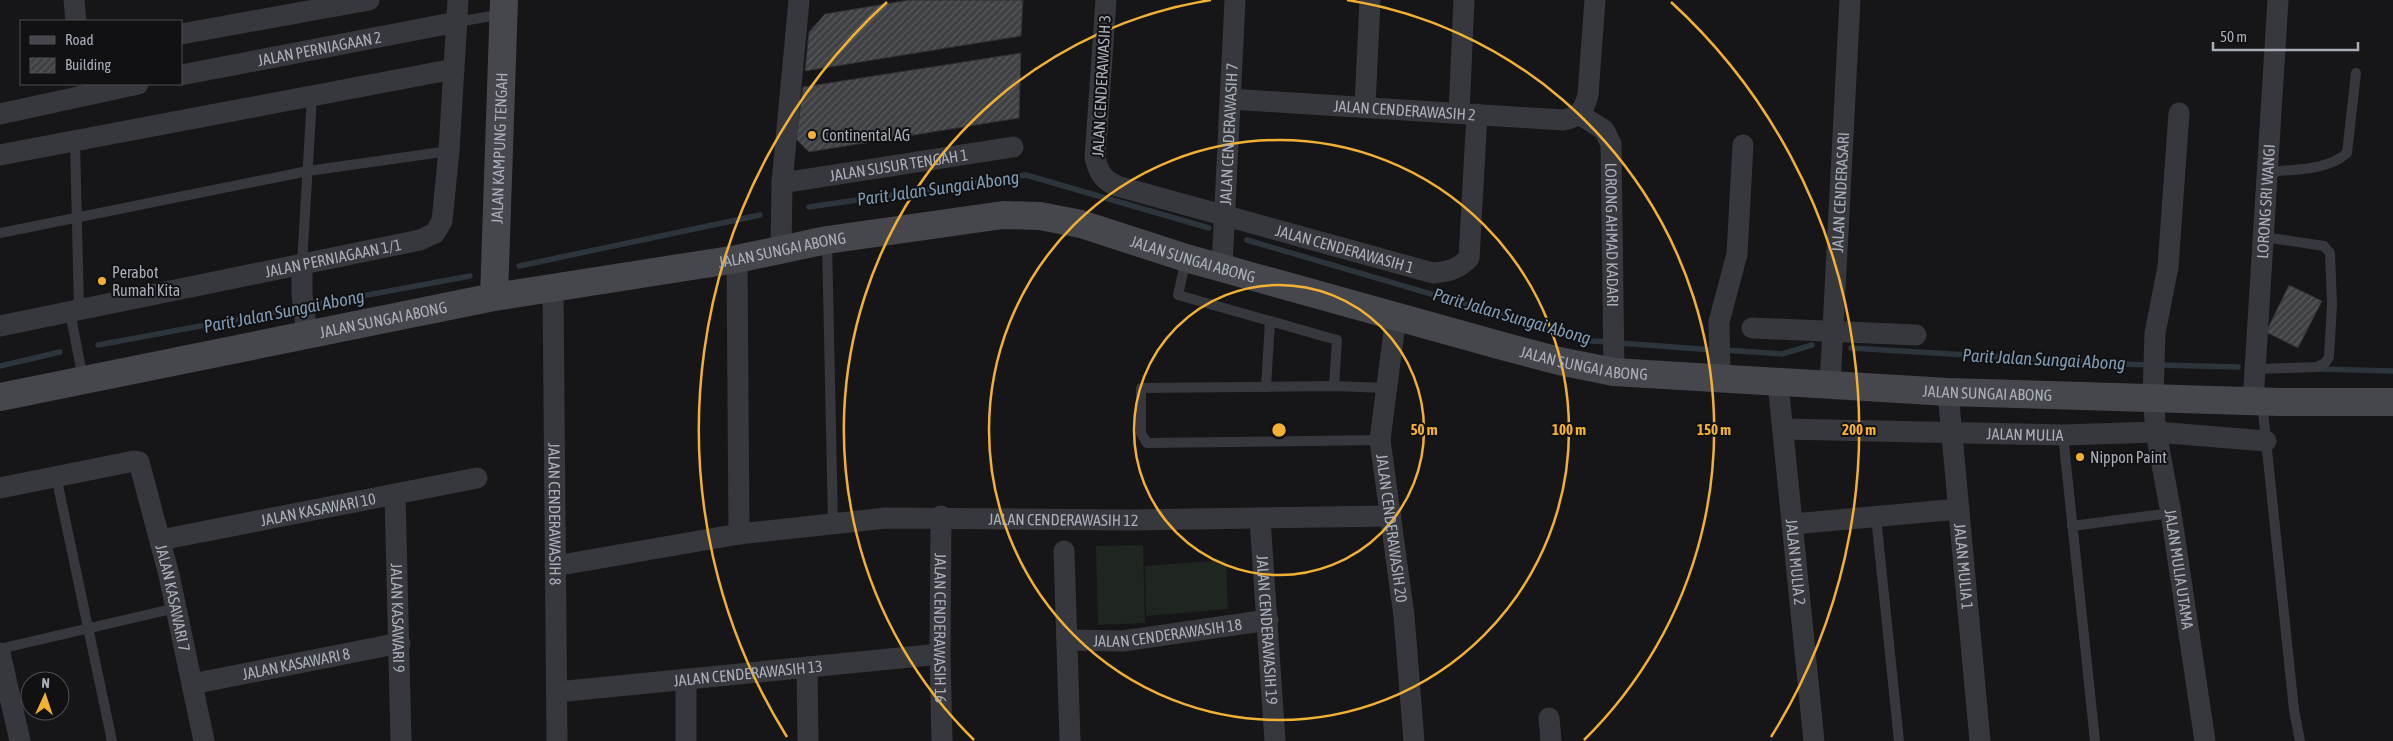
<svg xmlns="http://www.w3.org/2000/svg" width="2393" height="741" viewBox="0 0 2393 741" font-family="'Asap Condensed',sans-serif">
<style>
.pitch{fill:#1e261f}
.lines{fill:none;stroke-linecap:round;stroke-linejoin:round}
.stream{stroke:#2c353c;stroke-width:5.5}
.building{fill:url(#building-hatch);stroke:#303034}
.lane{stroke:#37383d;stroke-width:10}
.street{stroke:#37383d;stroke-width:21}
.secondary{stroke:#45474d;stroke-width:28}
.ring{fill:none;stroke:#f2b134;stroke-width:2.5}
.poi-dot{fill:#f2b134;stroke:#111113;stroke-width:2}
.labels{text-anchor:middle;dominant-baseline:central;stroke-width:4;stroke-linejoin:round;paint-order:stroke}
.street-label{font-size:16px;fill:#a8adb8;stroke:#111113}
.poi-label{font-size:16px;fill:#a8adb8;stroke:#111113;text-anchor:start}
.water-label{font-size:18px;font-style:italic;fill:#7f9bb3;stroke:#111113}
.centre{fill:#f2b134;stroke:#111113;stroke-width:2.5}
.ring-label{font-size:15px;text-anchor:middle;font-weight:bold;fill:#f2b134;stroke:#111113;stroke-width:4;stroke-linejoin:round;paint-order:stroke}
</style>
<defs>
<pattern id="building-hatch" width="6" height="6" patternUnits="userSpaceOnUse" patternTransform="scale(1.25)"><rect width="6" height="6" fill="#404145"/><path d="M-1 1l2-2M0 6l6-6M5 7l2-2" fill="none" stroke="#595a5e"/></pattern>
</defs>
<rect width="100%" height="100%" fill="#161618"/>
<g class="pitch">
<polygon points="1143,545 1145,623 1098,625 1096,546"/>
<polygon points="1226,560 1228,609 1146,616 1145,566"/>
</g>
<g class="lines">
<g class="stream">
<polyline points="809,207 1026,175 1209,228"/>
<polyline points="1247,240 1591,341 1610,342"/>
<polyline points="519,266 760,215"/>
<polyline points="1619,343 1714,350"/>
<polyline points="98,345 470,276"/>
<polyline points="1851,348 2118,364 2238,367"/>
<polyline points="1724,350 1782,354 1812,345"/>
<polyline points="0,366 60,352"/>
<polyline points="2318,369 2393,371"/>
</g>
</g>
<g class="building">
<polygon points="909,0 1023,0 1021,36 805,71 809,32 825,14"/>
<polygon points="1021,53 1019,118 809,152 796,139 803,87"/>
<polygon points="2289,285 2322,301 2298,348 2266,332"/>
</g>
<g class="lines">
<g class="lane">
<polyline points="457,22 503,14"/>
<polyline points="75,140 79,310"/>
<path d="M2268,172C2294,169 2327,171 2347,153L2356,73"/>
<polyline points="0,233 308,171 449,151"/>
<polyline points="827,241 833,523"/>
<polyline points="1186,259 1178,295 1337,340 1334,386"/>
<polyline points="302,264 312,96"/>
<polyline points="70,312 83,379"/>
<polyline points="2255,369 2317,367 2325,363 2329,357 2332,304 2330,253 2324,246 2264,237"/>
<polyline points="1266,387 1270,321"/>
<polyline points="2262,402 2294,710 2300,741"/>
<polyline points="2063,435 2095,741"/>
<polyline points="1380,440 1147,443 1141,433 1141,388 1334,386 1386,388"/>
<polyline points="56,476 112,741"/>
<polyline points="1876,517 1899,741"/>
<polyline points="2072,526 2171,513"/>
<polyline points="0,649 176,608"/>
</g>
<g class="street">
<polyline points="74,0 76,21"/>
<path id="s1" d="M1106,0L1095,158C1099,173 1103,180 1117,186L1433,273C1448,272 1459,269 1469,258L1477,114"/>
<polyline points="181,34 369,0"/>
<path id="s2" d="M181,75L457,22"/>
<path id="s3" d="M1230,99L1563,120C1579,117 1584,110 1588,95L1595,0"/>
<polyline points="1365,106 1370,0"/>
<polyline points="1459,113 1464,0"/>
<path id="s4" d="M2179,113L2168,267L2155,333L2153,397L2156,432L2171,513L2205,741"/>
<polyline points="0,114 138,84"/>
<path id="s5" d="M1579,114L1604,130L1611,144L1614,372"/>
<polyline points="0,155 454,69"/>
<path id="s6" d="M782,183L1013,147"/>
<polyline points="781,251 782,183 799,0"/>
<polyline points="737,259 739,534"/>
<polyline points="302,264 302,294 307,334"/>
<path id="s7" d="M1222,268L1235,0"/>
<path id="s8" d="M553,288L557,741"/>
<path id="s9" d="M1396,316L1380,440L1404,616L1414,741"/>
<path id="s10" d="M0,326L420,240L435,233L442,221L449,151L458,0"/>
<polyline points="1752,328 1916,335"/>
<polyline points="1720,378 1719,322 1737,254 1743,145"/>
<path id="s11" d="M1778,383L1814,741"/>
<path id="s12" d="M1830,386L1850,0"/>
<path id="s13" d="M1948,392L1980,741"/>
<path id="s14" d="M2253,402L2278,0"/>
<path id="s15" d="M1784,429L2063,435L2156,432L2266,441"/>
<path id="s16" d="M0,488L134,461L139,462L169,575L204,741"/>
<path id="s17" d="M395,494L401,741"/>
<path id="s18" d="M941,516L940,654L942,741"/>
<path id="s19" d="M1260,519L1275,741"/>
<polyline points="1793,524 1959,509"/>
<path id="s20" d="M160,540L477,478"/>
<polyline points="1064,551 1070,741"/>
<path id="s21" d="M555,566L739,534L886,518L1130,520L1391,516"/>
<path id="s22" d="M1068,640L1123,641L1268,620"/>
<polyline points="0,653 20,741"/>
<polyline points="807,667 808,741"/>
<path id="s23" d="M192,684L400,643"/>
<path id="s24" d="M557,692L940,654"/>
<polyline points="1549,718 1551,741"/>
<polyline points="686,741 686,679"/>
</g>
<g class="secondary">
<path id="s25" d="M494,297L504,0"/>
<path id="s26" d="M0,397L494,297L737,259L827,240L1003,215L1040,216L1081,224L1186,258L1506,347L1559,361L1614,372L1948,392L2280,402H2393"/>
</g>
</g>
<g class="ring">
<circle cx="1279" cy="430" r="145"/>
<circle cx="1279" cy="430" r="290"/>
<path d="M974 740A435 435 0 0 1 1211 0M1347 0A435 435 0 0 1 1584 740"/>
<path d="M787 737A580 580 0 0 1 887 2M1671 2A580 580 0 0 1 1771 737"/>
</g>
<g class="poi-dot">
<circle cx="812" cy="135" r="5"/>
<circle cx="102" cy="281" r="5"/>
<circle cx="2080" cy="457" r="5"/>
</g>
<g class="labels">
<g class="street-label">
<text stroke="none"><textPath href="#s2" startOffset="141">JALAN PERNIAGAAN 2</textPath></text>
<text transform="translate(1101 86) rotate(-87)">JALAN CENDERAWASIH 3</text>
<text stroke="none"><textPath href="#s3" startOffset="175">JALAN CENDERAWASIH 2</textPath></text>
<text stroke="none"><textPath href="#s7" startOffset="134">JALAN CENDERAWASIH 7</textPath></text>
<text stroke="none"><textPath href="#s25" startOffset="149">JALAN KAMPUNG TENGAH</textPath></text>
<text stroke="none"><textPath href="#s6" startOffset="118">JALAN SUSUR TENGAH 1</textPath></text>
<text stroke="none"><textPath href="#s12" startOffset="194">JALAN CENDERASARI</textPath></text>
<text stroke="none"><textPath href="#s14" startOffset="201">LORONG SRI WANGI</textPath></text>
<text stroke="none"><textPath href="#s5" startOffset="136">LORONG AHMAD KADARI</textPath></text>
<text stroke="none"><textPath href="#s1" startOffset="432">JALAN CENDERAWASIH 1</textPath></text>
<text stroke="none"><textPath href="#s26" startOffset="796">JALAN SUNGAI ABONG</textPath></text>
<text stroke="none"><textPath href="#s10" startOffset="340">JALAN PERNIAGAAN 1/1</textPath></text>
<text stroke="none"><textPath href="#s26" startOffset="1216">JALAN SUNGAI ABONG</textPath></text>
<text stroke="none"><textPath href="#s26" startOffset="391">JALAN SUNGAI ABONG</textPath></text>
<text stroke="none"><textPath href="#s26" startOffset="1621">JALAN SUNGAI ABONG</textPath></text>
<text stroke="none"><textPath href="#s26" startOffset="2026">JALAN SUNGAI ABONG</textPath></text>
<text stroke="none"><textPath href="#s15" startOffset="241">JALAN MULIA</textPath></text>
<text stroke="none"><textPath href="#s20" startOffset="161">JALAN KASAWARI 10</textPath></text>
<text stroke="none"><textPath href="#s8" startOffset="226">JALAN CENDERAWASIH 8</textPath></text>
<text stroke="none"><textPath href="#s21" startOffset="512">JALAN CENDERAWASIH 12</textPath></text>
<text stroke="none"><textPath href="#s9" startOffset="214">JALAN CENDERAWASIH 20</textPath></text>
<text stroke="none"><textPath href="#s11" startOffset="180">JALAN MULIA 2</textPath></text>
<text stroke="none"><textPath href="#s13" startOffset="175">JALAN MULIA 1</textPath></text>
<text stroke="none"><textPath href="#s4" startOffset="460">JALAN MULIA UTAMA</textPath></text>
<text stroke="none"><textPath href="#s16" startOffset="282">JALAN KASAWARI 7</textPath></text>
<text stroke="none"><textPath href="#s17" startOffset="124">JALAN KASAWARI 9</textPath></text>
<text stroke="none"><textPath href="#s18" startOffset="112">JALAN CENDERAWASIH 16</textPath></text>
<text stroke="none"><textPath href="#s19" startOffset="111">JALAN CENDERAWASIH 19</textPath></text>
<text stroke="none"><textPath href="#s22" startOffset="100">JALAN CENDERAWASIH 18</textPath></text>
<text stroke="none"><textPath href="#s23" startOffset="106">JALAN KASAWARI 8</textPath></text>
<text stroke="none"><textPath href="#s24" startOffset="192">JALAN CENDERAWASIH 13</textPath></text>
</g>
<g class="poi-label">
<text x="822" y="135">Continental AG</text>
<text x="112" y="272">Perabot<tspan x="112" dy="18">Rumah Kita</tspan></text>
<text x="2090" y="457">Nippon Paint</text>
</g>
<g class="water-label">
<text transform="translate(938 188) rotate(-8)">Parit Jalan Sungai Abong</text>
<text transform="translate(284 311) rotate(-11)">Parit Jalan Sungai Abong</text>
<text transform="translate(1512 316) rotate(16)">Parit Jalan Sungai Abong</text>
<text transform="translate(2044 359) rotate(3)">Parit Jalan Sungai Abong</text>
</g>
</g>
<circle cx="1279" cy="430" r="8" class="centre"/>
<g class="ring-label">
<text x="1424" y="435">50 m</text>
<text x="1569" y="435">100 m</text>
<text x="1714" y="435">150 m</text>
<text x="1859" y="435">200 m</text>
</g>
<rect x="20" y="20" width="162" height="65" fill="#111113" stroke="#4d4f55"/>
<rect x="30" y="36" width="25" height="8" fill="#45474d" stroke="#4d4f55"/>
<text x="65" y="45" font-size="15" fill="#a8adb8">Road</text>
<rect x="30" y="58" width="25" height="15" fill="url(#building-hatch)" stroke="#4d4f55"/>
<text x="65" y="70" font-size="15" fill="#a8adb8">Building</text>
<g transform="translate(45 696) rotate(3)"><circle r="24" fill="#111113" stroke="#4d4f55"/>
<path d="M0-4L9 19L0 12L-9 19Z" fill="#f2b134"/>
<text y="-8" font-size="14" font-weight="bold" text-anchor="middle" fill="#a8adb8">N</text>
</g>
<path d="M2213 42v8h145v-8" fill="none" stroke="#a8adb8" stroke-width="2.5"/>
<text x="2220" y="42" font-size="15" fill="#a8adb8" stroke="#111113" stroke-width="4" paint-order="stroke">50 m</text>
</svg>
